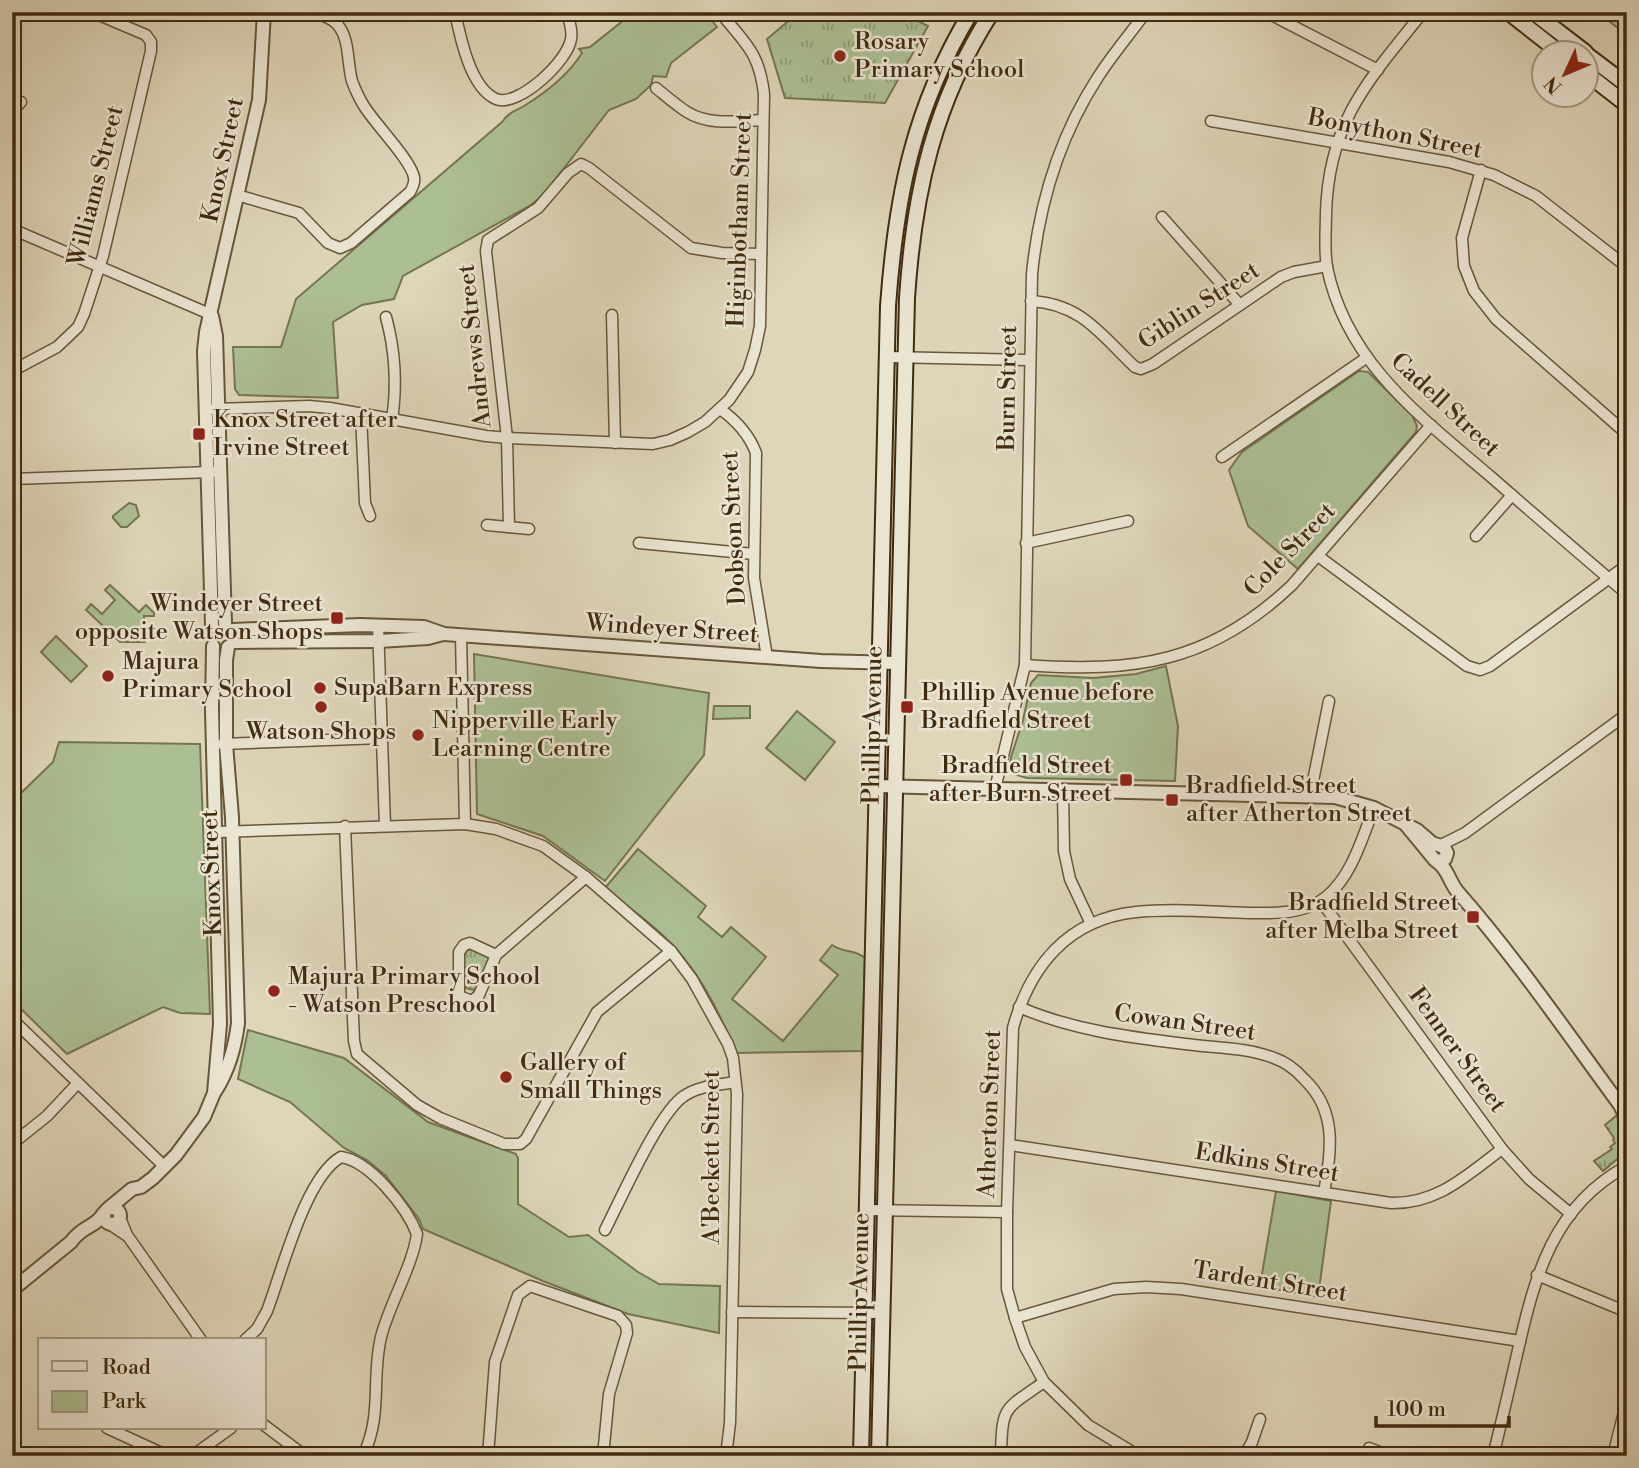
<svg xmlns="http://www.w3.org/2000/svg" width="1639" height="1468" viewBox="0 0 1639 1468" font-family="'Libre Bodoni',serif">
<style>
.grass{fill:url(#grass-tufts);stroke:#767552;stroke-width:2}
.green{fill:#acbf94;stroke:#767552;stroke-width:2}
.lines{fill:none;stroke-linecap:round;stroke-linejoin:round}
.minor-casing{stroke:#68563a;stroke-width:13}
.tertiary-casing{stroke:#68563a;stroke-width:16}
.secondary-casing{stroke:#412b0f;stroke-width:18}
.minor{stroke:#eae4d2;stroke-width:10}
.tertiary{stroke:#eae4d2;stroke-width:12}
.secondary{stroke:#eae4d2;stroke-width:14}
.poi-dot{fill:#8f2418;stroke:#eae4d2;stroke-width:2.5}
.labels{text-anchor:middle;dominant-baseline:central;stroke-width:5;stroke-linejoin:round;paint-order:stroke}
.poi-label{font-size:24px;fill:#412b0f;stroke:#eae4d2;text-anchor:start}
.street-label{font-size:24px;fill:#412b0f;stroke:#eae4d2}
</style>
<defs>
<pattern id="grass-tufts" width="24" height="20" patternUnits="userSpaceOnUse" patternTransform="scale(1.75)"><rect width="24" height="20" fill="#acbf94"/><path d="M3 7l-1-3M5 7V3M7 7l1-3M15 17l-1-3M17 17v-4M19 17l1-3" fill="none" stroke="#8e9b77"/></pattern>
</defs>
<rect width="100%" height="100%" fill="#dfd6ba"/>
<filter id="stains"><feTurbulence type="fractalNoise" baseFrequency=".00286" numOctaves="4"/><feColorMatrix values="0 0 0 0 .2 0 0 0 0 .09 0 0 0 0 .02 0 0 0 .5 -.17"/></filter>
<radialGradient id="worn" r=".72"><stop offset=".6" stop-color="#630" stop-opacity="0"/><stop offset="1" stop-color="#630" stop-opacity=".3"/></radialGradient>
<g class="grass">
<polygon points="799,12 900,12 928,26 885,103 785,98 767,39"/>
<polygon points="470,948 487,956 490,962 477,988 473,990 466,988 463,981 463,955"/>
<polygon points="1616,1116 1627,1130 1627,1151 1603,1171 1594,1161 1612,1149 1610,1147 1615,1143 1613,1140 1614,1138 1605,1125"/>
</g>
<g class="green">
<path d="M634,12H705L717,27L671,63L666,77L653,76L651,85L636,99L609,110L544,194L531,205L403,276L394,299L362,305L333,322L338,398L239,395L235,389L233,347H281L296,299L502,122C509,112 514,112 524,106C545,93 569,74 582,53L579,49L590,47Z"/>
<polygon points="1597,12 1627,12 1627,35"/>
<polygon points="1359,371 1368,372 1412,415 1417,426 1416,432 1298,569 1248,526 1229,470 1242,452"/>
<polygon points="129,503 136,505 139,516 127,527 121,527 113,518 113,516"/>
<polygon points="110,585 139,612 146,605 154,613 154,616 144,616 145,642 120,642 86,610 91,604 102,614 115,600 105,590"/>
<polygon points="56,636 87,666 71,682 41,652"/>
<polygon points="474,654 709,693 704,755 605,881 543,836 477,814"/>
<polygon points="1166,666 1178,726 1175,781 1027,778 1014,774 1010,764 1011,757 1023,720 1031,683 1038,675 1093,678 1136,674"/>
<polygon points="714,706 750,706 750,718 713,719"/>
<polygon points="797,711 835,742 805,780 766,748"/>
<polygon points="59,742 200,744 210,1014 180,1013 163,1007 67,1054 12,1000 12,796 20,794 53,762"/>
<path d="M638,849L706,906L698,917L722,937L731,927L766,957L732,999L783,1041L838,975L820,960L832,945C843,953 855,949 865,958L862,1051L736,1053C723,1020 706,985 683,957C662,930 631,910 605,888Z"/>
<polygon points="248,1030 344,1058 428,1122 516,1154 518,1158 518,1204 569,1237 588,1235 638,1272 659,1284 720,1286 719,1333 628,1314 543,1281 423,1229 419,1219 386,1176 367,1160 344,1148 290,1102 238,1079"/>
<polygon points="1276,1191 1331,1201 1318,1297 1260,1286"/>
</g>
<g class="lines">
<defs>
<g id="minor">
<path d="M455,12C460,36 470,88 496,99C518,108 568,61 571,39C573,31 569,21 567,12"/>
<polyline points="1266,12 1378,70"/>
<path d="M1423,12C1398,44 1370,75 1351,111C1335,142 1327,178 1326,213C1326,230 1324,250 1327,267C1346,362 1421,417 1490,476C1536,516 1581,555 1627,594"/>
<path d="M656,88C666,96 676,105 687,112C709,126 739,121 763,120"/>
<polyline points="12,112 21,102"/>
<polyline points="1211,121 1449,162 1494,175 1536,196 1627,267"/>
<polyline points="1481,170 1462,238 1464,266 1474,291 1496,319 1627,434"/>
<path d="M237,195L299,213L328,243L340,248L351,243L410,192C413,187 415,183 414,177C410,159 375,124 364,106C359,98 355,89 352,81C347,63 350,38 337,24C320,8 295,14 274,12"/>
<polyline points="1162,217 1240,305"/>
<polyline points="12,229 212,315"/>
<path d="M1031,301C1082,304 1101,335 1135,367L1141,369L1153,364L1281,277L1294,272L1327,266"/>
<polyline points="612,315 615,443"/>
<path d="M386,317C395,350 397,386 392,420"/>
<polyline points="887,357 1029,360"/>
<polyline points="12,371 57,347 78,327 84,314 103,256 151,51 151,42 146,35 92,12"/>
<path d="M214,409L309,406L330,408L486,436L507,438L653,444L670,440L688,432L705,422L729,400L748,372L755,350L760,326L764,94C759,51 745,44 720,12"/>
<path d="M720,409C737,421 749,434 756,453L754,578L767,657"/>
<polyline points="361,414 365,503 370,516"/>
<polyline points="1222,457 1366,358"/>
<polyline points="12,479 212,472"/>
<polyline points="487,525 529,529"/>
<polyline points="509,527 507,438 486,251 488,240 538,208 568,173 581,164 589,168 691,248 722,253 761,254"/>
<polyline points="1476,536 1512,495"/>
<polyline points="639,543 754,554"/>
<polyline points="1026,543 1128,521"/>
<polyline points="1318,556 1467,666 1480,670 1490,666 1627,565"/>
<polyline points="378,625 385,826"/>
<polyline points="461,635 465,824"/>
<path d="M1025,665C1134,673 1210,663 1292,585L1431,425"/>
<polyline points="222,744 382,738"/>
<path d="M995,789L1025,665L1032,274C1039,204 1059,137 1098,77C1112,55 1130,34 1146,12"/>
<polyline points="1063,791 1064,851 1070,879 1091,924"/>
<polyline points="1310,796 1329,701"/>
<polyline points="345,826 354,1041 357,1054 417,1105 440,1118 504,1144 520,1144 526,1139 597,1012 671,951"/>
<polyline points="217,832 465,824 496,829 543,846 586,877 671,951 692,979 728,1044 733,1058 737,1094 730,1423 726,1456"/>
<polyline points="1441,845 1465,833 1627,714"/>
<polyline points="1321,901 1502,1149 1529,1179 1571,1214"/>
<polyline points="496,955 470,943 464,945 459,952 459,996 472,1001 479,995 496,955 586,877"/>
<path d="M1019,1007C1072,1030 1128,1037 1185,1044C1214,1048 1246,1047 1274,1058C1286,1062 1296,1070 1304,1079C1338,1111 1331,1151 1324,1193"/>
<polyline points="12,1019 165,1167"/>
<polyline points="12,1144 47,1116 78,1083"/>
<path d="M1010,1145L1391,1203C1438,1204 1467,1175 1502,1149"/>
<polyline points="866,1210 1007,1212"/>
<polyline points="120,1218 127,1235 201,1340"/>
<polyline points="111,1225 126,1235"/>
<path d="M605,1230C621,1199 659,1112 684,1096C698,1086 719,1085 735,1082"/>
<polyline points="1537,1275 1627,1312"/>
<polyline points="732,1312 882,1313"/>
<polyline points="1015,1318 1114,1289 1146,1287 1181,1289 1520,1341"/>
<path d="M245,1340L257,1329L267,1311C282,1272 305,1177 341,1157C370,1161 407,1208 417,1234C413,1265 389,1305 381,1337C371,1379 383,1414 363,1456"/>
<polyline points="264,1425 305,1456"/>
<polyline points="107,1428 168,1456"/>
<polyline points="1369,1448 1390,1456"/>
<polyline points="192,1456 231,1428"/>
<polyline points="488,1456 495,1362 518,1295 530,1286 618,1316 626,1325 627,1333 609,1394 603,1456"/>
<path d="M1001,1456C1002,1405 1004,1410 1044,1382"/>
<path d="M1139,1456L1088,1425L1044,1382L1025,1347L1015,1318L1007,1289V1212L1013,1028C1030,966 1068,919 1136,912C1173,908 1212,912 1249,913C1276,913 1303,915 1326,897C1352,876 1362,838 1374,808"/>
<polyline points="1244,1456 1252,1442 1260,1419"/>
<path d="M1493,1456C1502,1421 1510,1385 1518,1350C1535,1276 1553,1206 1627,1166"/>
<polyline points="1613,1456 1627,1400"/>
</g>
<g id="tertiary">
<polyline points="212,316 216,336 225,623"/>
<polyline points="212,626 204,351 206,332 259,100 264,12"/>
<polyline points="233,630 360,625 424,627 444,634 821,661 897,663"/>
<polyline points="233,642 379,641 428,638 443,634"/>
<polyline points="876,786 1335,797 1374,808 1417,830 1432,843 1444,847 1447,853 1445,859 1438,861 1434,859 1406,825"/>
<path d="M1436,861C1447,867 1449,881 1457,891C1516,958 1567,1033 1620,1105L1627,1119"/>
<path d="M216,1090C229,1069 235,1048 238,1023L232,817L226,744V660L228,647"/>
<circle cx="112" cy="1216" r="8"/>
<polyline points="109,1208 132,1189 141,1187 153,1178 176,1155 204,1117 214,1093 220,1024 212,710 213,646"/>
<path d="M12,1290L71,1242C82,1226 96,1227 103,1214"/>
</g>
<g id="secondary">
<polyline points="1508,12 1559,52"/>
<polyline points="1533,12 1585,52"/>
<polyline points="1586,54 1627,85"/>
<polyline points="1586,73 1627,105"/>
<path d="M861,1456L888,306C896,196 913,108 971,12"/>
<path d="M879,1456L907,298C914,192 934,102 992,12"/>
</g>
</defs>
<use href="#minor" class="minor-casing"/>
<use href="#tertiary" class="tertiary-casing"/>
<use href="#secondary" class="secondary-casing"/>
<use href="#minor" class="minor"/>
<use href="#tertiary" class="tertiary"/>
<use href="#secondary" class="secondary"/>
</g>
<g class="poi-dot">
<circle cx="840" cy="56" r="7"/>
<rect x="192" y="427" width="14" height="14" rx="3.5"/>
<rect x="330" y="611" width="14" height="14" rx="3.5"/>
<circle cx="108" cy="676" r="7"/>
<circle cx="320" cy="688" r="7"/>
<circle cx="321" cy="707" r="7"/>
<rect x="900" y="700" width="14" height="14" rx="3.5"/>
<circle cx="418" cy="735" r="7"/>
<rect x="1119" y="773" width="14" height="14" rx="3.5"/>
<rect x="1165" y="793" width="14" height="14" rx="3.5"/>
<rect x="1466" y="910" width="14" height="14" rx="3.5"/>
<circle cx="274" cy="991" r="7"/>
<circle cx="506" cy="1077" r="7"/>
</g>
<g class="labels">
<g class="poi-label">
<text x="854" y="42">Rosary<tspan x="854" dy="28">Primary School</tspan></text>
<text x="213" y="420">Knox Street after<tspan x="213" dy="28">Irvine Street</tspan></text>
<text x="323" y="604" text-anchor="end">Windeyer Street<tspan x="323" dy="28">opposite Watson Shops</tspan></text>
<text x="122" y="662">Majura<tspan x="122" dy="28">Primary School</tspan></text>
<text x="334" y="688">SupaBarn Express</text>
<text x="921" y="693">Phillip Avenue before<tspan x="921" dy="28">Bradfield Street</tspan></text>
<text x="432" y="721">Nipperville Early<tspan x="432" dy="28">Learning Centre</tspan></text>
<text x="321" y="732" text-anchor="middle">Watson Shops</text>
<text x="1112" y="766" text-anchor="end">Bradfield Street<tspan x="1112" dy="28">after Burn Street</tspan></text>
<text x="1186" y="786">Bradfield Street<tspan x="1186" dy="28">after Atherton Street</tspan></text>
<text x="1459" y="903" text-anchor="end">Bradfield Street<tspan x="1459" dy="28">after Melba Street</tspan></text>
<text x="288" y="977">Majura Primary School<tspan x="288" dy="28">- Watson Preschool</tspan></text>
<text x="520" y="1063">Gallery of<tspan x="520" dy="28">Small Things</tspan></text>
</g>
<g class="street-label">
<text transform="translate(1395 134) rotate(11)">Bonython Street</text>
<text transform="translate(223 160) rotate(-78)">Knox Street</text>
<text transform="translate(96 186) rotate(-76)">Williams Street</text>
<text transform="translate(740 220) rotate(-88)">Higinbotham Street</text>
<text transform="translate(1199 306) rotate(-33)">Giblin Street</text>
<text transform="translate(475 346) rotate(-96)">Andrews Street</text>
<text transform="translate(1008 388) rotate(-89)">Burn Street</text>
<text transform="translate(1445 405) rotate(43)">Cadell Street</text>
<text transform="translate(734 528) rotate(-93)">Dobson Street</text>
<text transform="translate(1290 550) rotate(-46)">Cole Street</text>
<text transform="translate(672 629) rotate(4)">Windeyer Street</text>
<text transform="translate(873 725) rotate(-89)">Phillip Avenue</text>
<text transform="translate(212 873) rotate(-92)">Knox Street</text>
<text transform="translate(1185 1023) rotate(8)">Cowan Street</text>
<text transform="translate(1457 1050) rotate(54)">Fenner Street</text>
<text transform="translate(990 1114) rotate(-88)">Atherton Street</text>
<text transform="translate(712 1157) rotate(-90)">A'Beckett Street</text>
<text transform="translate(1267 1163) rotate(9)">Edkins Street</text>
<text transform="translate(1270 1282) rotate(9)">Tardent Street</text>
<text transform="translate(860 1292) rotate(-89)">Phillip Avenue</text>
</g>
</g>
<rect width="1639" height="1468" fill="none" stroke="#dfd6ba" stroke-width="42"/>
<rect x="14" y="14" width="1611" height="1440" fill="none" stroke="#412b0f" stroke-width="3.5"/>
<rect x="21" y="21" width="1597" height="1426" fill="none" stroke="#412b0f" stroke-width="2"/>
<rect x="38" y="1338" width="228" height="91" fill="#eae4d2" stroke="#a69a84" stroke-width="2"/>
<rect x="52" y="1361" width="35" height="10" fill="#eae4d2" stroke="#a69a84" stroke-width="2"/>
<text x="102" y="1374" font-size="21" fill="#412b0f">Road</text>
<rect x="52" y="1391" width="35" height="21" fill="#acbf94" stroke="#a69a84" stroke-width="2"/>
<text x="102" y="1408" font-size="21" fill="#412b0f">Park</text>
<g transform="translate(1565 74) rotate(226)"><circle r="33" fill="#eae4d2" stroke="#a69a84" stroke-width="2"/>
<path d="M0-5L12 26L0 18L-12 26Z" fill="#8f2418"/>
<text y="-10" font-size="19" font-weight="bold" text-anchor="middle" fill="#412b0f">N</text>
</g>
<path d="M1376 1416v10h133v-10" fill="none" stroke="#412b0f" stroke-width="3.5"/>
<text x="1387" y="1416" font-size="21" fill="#412b0f" stroke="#eae4d2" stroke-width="5" paint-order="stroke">100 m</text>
<rect width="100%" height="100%" filter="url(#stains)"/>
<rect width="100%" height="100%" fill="url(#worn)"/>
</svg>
